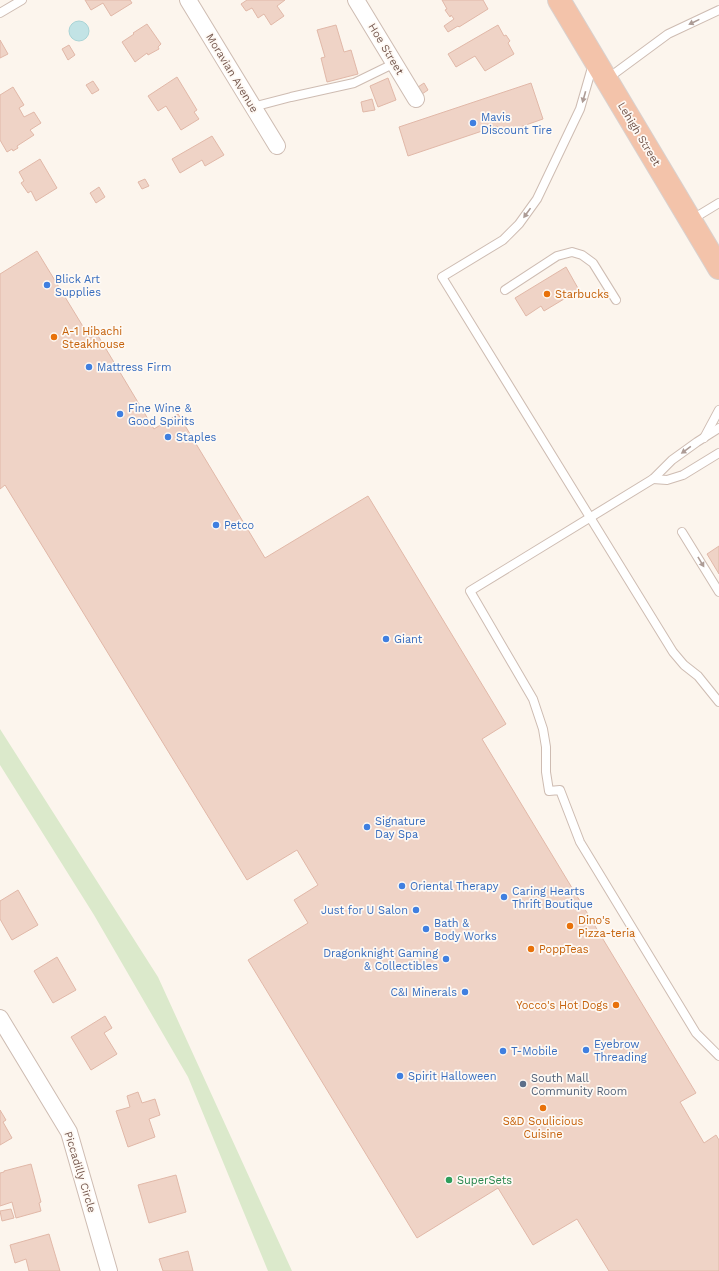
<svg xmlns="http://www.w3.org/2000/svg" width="719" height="1271" viewBox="0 0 719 1271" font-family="'Work Sans',sans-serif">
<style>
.green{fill:#dbe9cb}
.water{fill:#c2e3e5;stroke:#a9d4d6}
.building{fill:#efd3c6;stroke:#e1b8a8}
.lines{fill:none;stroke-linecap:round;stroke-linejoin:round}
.service-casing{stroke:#cebcb2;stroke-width:10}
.minor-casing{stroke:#cebcb2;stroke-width:18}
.trunk-casing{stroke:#d9d1ce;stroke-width:24}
.service{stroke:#fff;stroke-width:8}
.minor{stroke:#fff;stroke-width:16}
.trunk{stroke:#f3c3aa;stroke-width:22}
.oneway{fill:#ad9c96}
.shop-dot{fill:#3f7fe0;stroke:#fef9f4;stroke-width:1.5}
.food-dot{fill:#e8710a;stroke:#fef9f4;stroke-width:1.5}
.service-dot{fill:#5c6f8a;stroke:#fef9f4;stroke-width:1.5}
.leisure-dot{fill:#2e9e5b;stroke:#fef9f4;stroke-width:1.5}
.labels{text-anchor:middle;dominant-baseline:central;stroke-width:3.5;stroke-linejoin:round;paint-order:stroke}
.street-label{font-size:11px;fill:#775a50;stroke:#fef9f4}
.shop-label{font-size:11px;fill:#366cbe;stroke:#fef9f4;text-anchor:start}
.food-label{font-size:11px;fill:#c56008;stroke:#fef9f4;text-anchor:start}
.service-label{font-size:11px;fill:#4e5e75;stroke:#fef9f4;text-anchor:start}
.leisure-label{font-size:11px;fill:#27864d;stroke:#fef9f4;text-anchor:start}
</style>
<rect width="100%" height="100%" fill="#fcf5ed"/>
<polygon class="green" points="0,729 158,977 292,1271 268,1271 188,1077 94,915 0,765"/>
<circle class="water" cx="79" cy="31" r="10"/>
<g class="building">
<polygon points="85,0 130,0 132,3 111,16 103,3 91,10"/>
<polygon points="247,0 285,0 277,6 284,16 271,25 264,14 258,18 252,8 246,11 241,4"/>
<polygon points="442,0 483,0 488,9 459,27 458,26 448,32 444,26 454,19 451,15 450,17 445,10 447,9"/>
<polygon points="147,24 161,44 158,47 159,49 148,55 147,53 135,62 122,42 134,34 133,33"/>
<polygon points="336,25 344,52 351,50 358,74 327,82 321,58 325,57 317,30"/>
<polygon points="498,25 504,36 506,35 510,41 508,43 514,54 485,71 475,56 456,67 448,54"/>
<polygon points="0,40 8,54 0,58"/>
<polygon points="69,45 75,55 68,60 62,49"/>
<polygon points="177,77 197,110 194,112 199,119 181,130 166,106 158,111 148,96"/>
<polygon points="388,78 396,100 378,107 370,86"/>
<polygon points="93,81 99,90 92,94 86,85"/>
<polygon points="424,83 428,90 422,94 418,87"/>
<polygon points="531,83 543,119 500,134 497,126 408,156 399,127"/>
<polygon points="13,87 24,105 19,108 24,117 34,112 41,123 30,130 34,135 17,146 18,148 13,151 12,149 7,152 0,140 0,95"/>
<polygon points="372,99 375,110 363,112 361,102"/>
<polygon points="212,136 224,155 205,166 202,160 180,173 172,159"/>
<polygon points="40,159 57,188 36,201 31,191 28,193 21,183 24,181 19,172"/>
<polygon points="145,179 149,186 142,189 138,182"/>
<polygon points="99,187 105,197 96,203 90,193"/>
<polygon points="37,251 90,338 97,334 154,429 178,414 265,558 368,496 506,724 482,739 696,1093 680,1102 704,1143 716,1135 719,1140 719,1271 609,1271 577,1219 533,1245 498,1188 417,1238 248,960 308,923 294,900 318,885 297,850 247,880 5,485 0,489 0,274"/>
<polygon points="566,267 579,290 544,311 541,306 526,316 515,298"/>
<polygon points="719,546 719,574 707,554"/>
<polygon points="18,890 38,925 12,940 0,919 0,901"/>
<polygon points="57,957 76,990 53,1003 34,971"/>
<polygon points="105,1016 112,1028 104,1033 117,1054 91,1070 71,1037"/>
<polygon points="138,1092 142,1103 155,1099 160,1115 149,1119 155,1137 128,1147 116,1111 130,1107 127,1096"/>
<polygon points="0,1110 6,1120 3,1122 12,1138 0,1145"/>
<polygon points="31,1164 41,1202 39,1203 41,1211 16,1218 12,1202 0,1206 0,1173 4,1172 4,1171"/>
<polygon points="176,1175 186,1212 149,1223 138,1185"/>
<polygon points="11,1209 14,1218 2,1221 0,1211"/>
<polygon points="49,1234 60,1271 29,1271 26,1259 15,1263 10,1245"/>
<polygon points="188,1251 193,1271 163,1271 159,1259"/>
</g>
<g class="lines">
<defs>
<g id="service">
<polyline points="0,13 22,0"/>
<polyline points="593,64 580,109 537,199 519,224 503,240 442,277 673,652 684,665 698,676 719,702"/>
<polyline points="607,79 668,34 719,10"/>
<polyline points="253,107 291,97 354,83 395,63"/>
<polyline points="691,220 719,203"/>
<polyline points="505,290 557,256 572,252 582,255 593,263 616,300"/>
<polyline points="719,428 697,442 672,460 653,479 470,591 533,699 543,729 546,747 546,772 549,791 560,790 580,842 696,1033 719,1056"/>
<polyline points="704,438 719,410"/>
<polyline points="653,479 667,480 683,475 719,453"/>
<polyline points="682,532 719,592"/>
</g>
<g id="minor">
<polyline points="188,0 277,146"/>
<polyline points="356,0 416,99"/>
<polyline points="0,1018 69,1132 109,1271"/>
</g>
<polyline id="trunk" points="559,0 719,268"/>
</defs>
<use href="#service" class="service-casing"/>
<use href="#minor" class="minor-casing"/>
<use href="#trunk" class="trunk-casing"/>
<use href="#service" class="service"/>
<use href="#minor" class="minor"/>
<use href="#trunk" class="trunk"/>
</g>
<defs><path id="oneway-solid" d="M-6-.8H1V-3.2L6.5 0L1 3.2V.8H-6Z"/></defs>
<g class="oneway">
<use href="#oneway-solid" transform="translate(694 22) rotate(154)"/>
<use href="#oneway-solid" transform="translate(584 97) rotate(106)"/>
<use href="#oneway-solid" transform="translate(527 213) rotate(126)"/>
<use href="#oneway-solid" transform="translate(686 450) rotate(144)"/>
<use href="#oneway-solid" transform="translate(701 562) rotate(59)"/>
</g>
<g class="shop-dot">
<circle cx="473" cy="123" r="4"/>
<circle cx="47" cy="285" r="4"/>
<circle cx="89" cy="367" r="4"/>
<circle cx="120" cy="414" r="4"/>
<circle cx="168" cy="437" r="4"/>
<circle cx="216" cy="525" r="4"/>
<circle cx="386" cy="639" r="4"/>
<circle cx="367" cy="827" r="4"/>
<circle cx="402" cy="886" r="4"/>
<circle cx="504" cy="897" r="4"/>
<circle cx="416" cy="910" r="4"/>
<circle cx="426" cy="929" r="4"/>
<circle cx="446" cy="959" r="4"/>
<circle cx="465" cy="992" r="4"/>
<circle cx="586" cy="1050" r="4"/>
<circle cx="503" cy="1051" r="4"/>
<circle cx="400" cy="1076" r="4"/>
</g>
<g class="food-dot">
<circle cx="547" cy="294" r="4"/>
<circle cx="54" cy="337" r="4"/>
<circle cx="570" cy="926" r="4"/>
<circle cx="531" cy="949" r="4"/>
<circle cx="616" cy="1005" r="4"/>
<circle cx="543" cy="1108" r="4"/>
</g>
<circle class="service-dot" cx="523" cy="1084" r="4"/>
<circle class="leisure-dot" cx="449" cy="1180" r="4"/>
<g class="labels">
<g class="street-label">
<text transform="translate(386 49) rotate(59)">Hoe Street</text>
<text transform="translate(232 73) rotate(59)">Moravian Avenue</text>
<text transform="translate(639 134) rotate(59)">Lehigh Street</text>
<text transform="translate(80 1172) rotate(73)">Piccadilly Circle</text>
</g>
<g class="shop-label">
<text x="481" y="117">Mavis<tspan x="481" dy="13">Discount Tire</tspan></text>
<text x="55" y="279">Blick Art<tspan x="55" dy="13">Supplies</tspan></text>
<text x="97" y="367">Mattress Firm</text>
<text x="128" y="408">Fine Wine &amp;<tspan x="128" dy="13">Good Spirits</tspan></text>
<text x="176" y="437">Staples</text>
<text x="224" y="525">Petco</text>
<text x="394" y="639">Giant</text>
<text x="375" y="821">Signature<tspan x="375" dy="13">Day Spa</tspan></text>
<text x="410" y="886">Oriental Therapy</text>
<text x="512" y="891">Caring Hearts<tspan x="512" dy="13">Thrift Boutique</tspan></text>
<text x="408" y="910" text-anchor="end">Just for U Salon</text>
<text x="434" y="923">Bath &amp;<tspan x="434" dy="13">Body Works</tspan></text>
<text x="438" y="953" text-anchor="end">Dragonknight Gaming<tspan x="438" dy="13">&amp; Collectibles</tspan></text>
<text x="457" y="992" text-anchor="end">C&amp;I Minerals</text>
<text x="594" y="1044">Eyebrow<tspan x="594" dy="13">Threading</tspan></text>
<text x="511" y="1051">T-Mobile</text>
<text x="408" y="1076">Spirit Halloween</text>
</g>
<g class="food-label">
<text x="555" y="294">Starbucks</text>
<text x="62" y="331">A-1 Hibachi<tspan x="62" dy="13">Steakhouse</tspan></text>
<text x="578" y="920">Dino's<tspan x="578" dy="13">Pizza-teria</tspan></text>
<text x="539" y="949">PoppTeas</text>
<text x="608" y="1005" text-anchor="end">Yocco's Hot Dogs</text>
<text x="543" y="1121" text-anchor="middle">S&amp;D Soulicious<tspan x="543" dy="13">Cuisine</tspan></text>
</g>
<g class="service-label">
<text x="531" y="1078">South Mall<tspan x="531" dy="13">Community Room</tspan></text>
</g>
<g class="leisure-label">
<text x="457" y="1180">SuperSets</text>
</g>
</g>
</svg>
